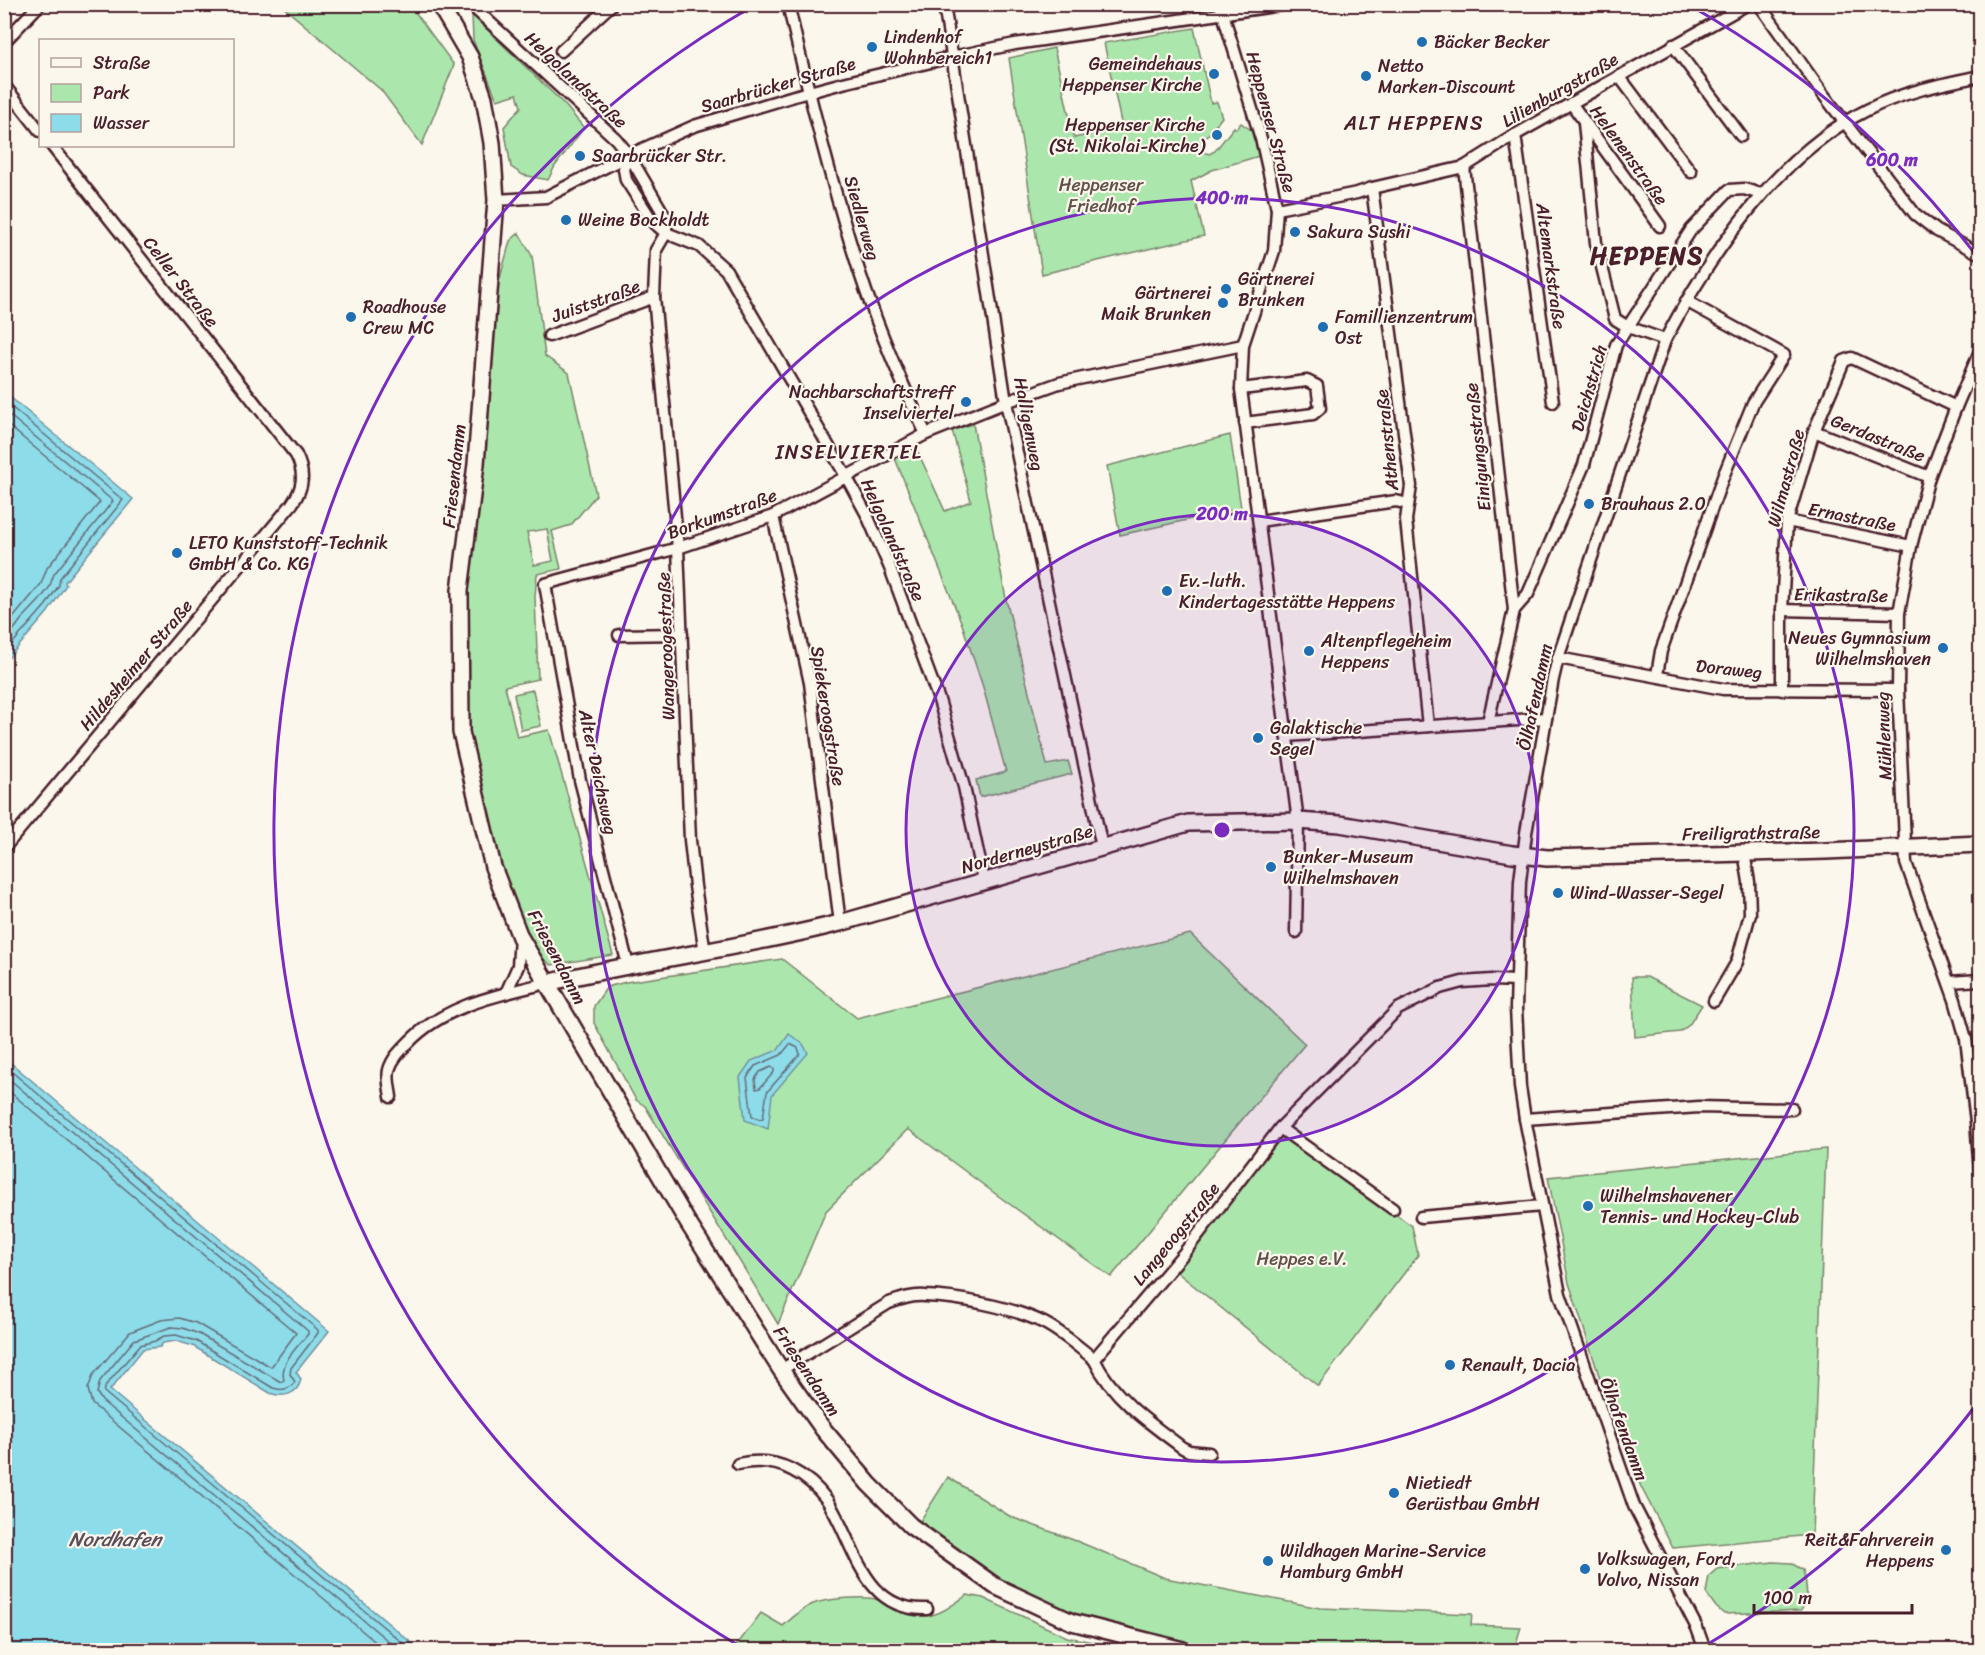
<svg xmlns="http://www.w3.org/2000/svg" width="1985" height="1655" viewBox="0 0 1985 1655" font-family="Sriracha,sans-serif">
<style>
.green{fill:#abe7ac;stroke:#7a836c;stroke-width:1.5;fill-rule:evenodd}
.water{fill:#8ddcea;stroke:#72909e;stroke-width:1.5}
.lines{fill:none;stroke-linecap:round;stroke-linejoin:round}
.shore{stroke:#656b77;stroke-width:1.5}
.street-tunnel{stroke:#d8ccc5;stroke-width:10;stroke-dasharray:10 5;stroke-linecap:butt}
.street-casing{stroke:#4a1f2b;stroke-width:15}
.secondary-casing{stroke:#4a1f2b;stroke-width:20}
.street{stroke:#fbf7ec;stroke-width:10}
.secondary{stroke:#fbf7ec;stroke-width:15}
.ring{fill:none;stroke:#7b2cbf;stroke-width:3}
.poi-dot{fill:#1f6fb2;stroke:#fbf7ec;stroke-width:2}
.labels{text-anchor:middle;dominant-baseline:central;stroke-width:4.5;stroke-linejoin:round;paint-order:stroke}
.poi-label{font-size:18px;fill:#4a1f2b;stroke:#fbf7ec;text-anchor:start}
.street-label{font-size:18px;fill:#4a1f2b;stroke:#fbf7ec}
.park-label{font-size:18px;fill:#62514b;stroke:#fbf7ec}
.neighbourhood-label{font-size:20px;letter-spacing:1.5px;fill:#4a1f2b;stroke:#fbf7ec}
.water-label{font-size:20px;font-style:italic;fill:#5b4e5b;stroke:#fbf7ec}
.district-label{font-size:24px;font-weight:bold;letter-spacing:1.5px;fill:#4a1f2b;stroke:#fbf7ec}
.centre{fill:#7b2cbf;stroke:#fbf7ec;stroke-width:3}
.ring-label{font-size:18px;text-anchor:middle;font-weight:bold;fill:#7b2cbf;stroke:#fbf7ec;stroke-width:4.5;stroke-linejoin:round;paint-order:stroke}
</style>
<rect width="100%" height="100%" fill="#fbf7ec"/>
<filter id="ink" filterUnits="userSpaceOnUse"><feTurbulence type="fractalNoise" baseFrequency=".0167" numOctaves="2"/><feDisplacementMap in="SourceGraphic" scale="12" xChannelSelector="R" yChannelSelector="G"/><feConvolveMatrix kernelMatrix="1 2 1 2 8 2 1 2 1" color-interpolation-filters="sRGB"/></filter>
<g filter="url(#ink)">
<g class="green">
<polygon points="281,5 410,5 454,65 422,145 381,90"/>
<polygon points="472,15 565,105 584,128 555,166 548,180 523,175 511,167 504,127 521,107 517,94 497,100 473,40"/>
<polygon points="1194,28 1211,103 1217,102 1222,117 1203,141 1201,148 1203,152 1209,154 1215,151 1234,127 1236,129 1241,123 1251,130 1259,156 1212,170 1191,181 1204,236 1042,274 1009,58 1054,48 1074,138 1122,127 1104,43"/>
<path d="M519,233L532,256L545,356L569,373L596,495L571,525L552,531L561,569L537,574L535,596L538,679L505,686L517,737L549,730L613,955L551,965L532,949L494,867L463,734L462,591L496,293L510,241ZM547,529L553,561L534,565L527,532Z"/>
<polygon points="973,424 1006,599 1047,765 1068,761 1072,774 980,797 976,780 1006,772 983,687 962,624 894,456 916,448 945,511 971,501 952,430"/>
<polygon points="1230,435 1241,508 1120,535 1107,466"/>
<polygon points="533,690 541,726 521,730 514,694"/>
<polygon points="1190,934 1305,1044 1111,1277 997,1195 908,1129 826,1211 778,1324 645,1106 636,1100 594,1023 594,1006 607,987 626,982 782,959 857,1018"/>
<polygon points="1632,977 1647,977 1702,1005 1689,1025 1680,1032 1635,1037"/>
<polygon points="1280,1133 1412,1226 1418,1255 1318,1386 1173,1269"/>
<polygon points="1826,1149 1812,1535 1673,1548 1641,1487 1607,1400 1569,1283 1548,1177"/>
<polygon points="948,1477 1011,1517 1079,1542 1165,1578 1320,1608 1472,1614 1471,1625 1521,1627 1514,1650 1220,1650 1181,1646 1074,1618 997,1582 917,1526"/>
<path d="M1773,1562L1791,1563L1803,1570C1807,1586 1809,1596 1801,1611L1724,1614L1716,1607L1706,1593L1709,1576L1717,1569Z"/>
<path d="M967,1595L983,1598L1067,1637L1134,1650H733L761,1613L783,1626C792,1618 801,1609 813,1604C825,1599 867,1595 878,1600C895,1608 906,1618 926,1616C941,1615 955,1603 967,1595Z"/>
<polygon points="1762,1644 1844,1650 1756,1650"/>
</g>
<g class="water">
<polygon points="5,393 133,499 65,582 66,585 48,612 5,662"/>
<polygon points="789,1034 803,1044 808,1053 772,1095 768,1129 745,1120 740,1077 751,1061 778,1050"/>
<path d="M4,1062L9,1066L11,1063L329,1331L296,1372L301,1379C298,1395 283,1398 270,1393L193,1346L176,1341L163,1343L160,1347L143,1349L110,1390L420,1650H5Z"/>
</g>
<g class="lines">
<g class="shore">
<polyline points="4,401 123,500 60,578 59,585 46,605 4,653"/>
<polyline points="4,411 113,501 54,574 49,588 39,601 21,620 4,643"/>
<polyline points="4,422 100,502 47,568 41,584 4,629"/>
<polygon points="790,1044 798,1048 800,1054 767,1092 763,1118 760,1119 752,1116 747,1078 755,1066 781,1055"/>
<polygon points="771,1067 774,1069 774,1072 760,1088 756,1089 755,1079 760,1072"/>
<path d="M4,1069L12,1072L318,1330V1333L291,1368L290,1374L295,1382C289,1390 282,1391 273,1388L196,1341L176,1335L164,1336L155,1341L140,1345L106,1385L104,1392L411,1650"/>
<path d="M4,1078L9,1079L308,1331V1334C298,1347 279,1362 284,1380L281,1382L199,1334L183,1328L171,1327L134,1340L100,1381L97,1393L102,1401L399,1650"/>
<polyline points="4,1087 296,1333 271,1367 196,1323 179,1318 161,1320 130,1332 93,1375 88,1389 92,1404 385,1650"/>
</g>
<polyline class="street-tunnel" points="547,63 561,51"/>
<defs>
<g id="street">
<path d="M788,4C807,86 827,168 852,248C871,312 897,374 926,434"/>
<polyline points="944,4 1006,402 1102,847"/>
<polyline points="1220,4 1262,142 1277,209 1274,251 1243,345 1241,389 1298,821 1296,932"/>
<polyline points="1759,4 1823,94 1915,214 1937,231 1980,254"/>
<polyline points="472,6 616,139 629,155 666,218 666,233 656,250 654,297 678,548 690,840 695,886 705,953"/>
<polyline points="4,42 40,4"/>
<polyline points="1673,45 1741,136"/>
<polyline points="561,51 612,4"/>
<polyline points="1619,76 1691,172"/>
<polyline points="4,85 40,131"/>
<polyline points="1571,103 1660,226"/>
<polyline points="1584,123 1596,243 1615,319 1628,327 1665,340"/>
<polyline points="1515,135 1553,402"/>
<polyline points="629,155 624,169 626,180 653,222 666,233 699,246 726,270 846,476 867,515 890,568 939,700 964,787 984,881"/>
<polyline points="1464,167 1514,610 1488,722"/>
<polyline points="1372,188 1411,486 1406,520 1428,726"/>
<polyline points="496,200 546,197 629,155 694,126 794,96 843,83 952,57 1015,44 1288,4"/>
<polyline points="1277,209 1357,193 1372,188 1464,167 1515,135 1748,4"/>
<polyline points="549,336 654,297"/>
<polyline points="1980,351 1956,407 1929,477 1911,546 1899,613 1898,690 1906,863 1955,1000 1966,1039 1976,1122 1980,1172"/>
<polyline points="1241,389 1307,381 1317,386 1320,408 1313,414 1245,423"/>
<polyline points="1814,431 1929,477"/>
<polyline points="773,516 810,683 840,923"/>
<polyline points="1259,521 1396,501 1408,504"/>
<polyline points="1787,521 1911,546"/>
<polyline points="1514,610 1528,594 1584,465 1616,345 1691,230 1729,190 1744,189 1761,194"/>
<polyline points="1782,610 1899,613"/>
<polyline points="619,635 682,634"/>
<polyline points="1558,658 1723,689 1898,690"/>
<polyline points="1657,675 1661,651 1723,477 1753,403 1784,355 1686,301"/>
<polyline points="1782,690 1782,610 1787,521 1814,431 1844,361 1852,358 1956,407"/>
<polyline points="1286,736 1546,718"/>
<path d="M4,848L292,504C304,487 305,473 296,455L52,146"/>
<polyline points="628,965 580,780 545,584 678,548 773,516 926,434 1006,402 1059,383 1243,345"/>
<polyline points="1949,982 1980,980"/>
<polyline points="506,993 518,966 520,937"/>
<polyline points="1714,1001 1737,962 1750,914 1749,882 1744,852"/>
<path d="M391,1097C390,1089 387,1078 389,1070C392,1059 400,1051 408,1043C444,1005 498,995 547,983"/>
<polyline points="1525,1119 1699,1107 1792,1109"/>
<polyline points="1280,1128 1393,1209"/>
<polyline points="1421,1217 1542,1206"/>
<path d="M1094,1359C1112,1397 1149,1423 1183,1448L1189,1451L1209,1453"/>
<path d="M781,1370L889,1303C901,1299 912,1295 925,1296C958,1297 1011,1307 1042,1322C1061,1331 1077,1346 1094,1359L1184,1253L1280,1128L1398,1009L1440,988L1462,982L1492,980L1516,981"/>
<path d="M738,1464C757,1460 775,1461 792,1470C806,1477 818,1488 827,1500C855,1542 862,1612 927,1609"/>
<path d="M1705,1650L1697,1628L1634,1506L1560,1294L1525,1119L1520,1087L1516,1008L1520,881L1526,833L1553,679L1558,658L1665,340C1710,255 1778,154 1867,110C1902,92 1942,84 1980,76"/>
</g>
<g id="secondary">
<polyline points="439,4 470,57 484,98 492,143 496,200 476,464 460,590 461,732 493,867 520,937 688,1223 781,1370 823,1429 869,1484 911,1526 995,1586 1072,1622 1183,1650"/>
<path d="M547,983C644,960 743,948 840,923L1188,823L1298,821L1340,824L1512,854L1547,858L1826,851L1980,844"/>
</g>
</defs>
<use href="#street" class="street-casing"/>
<use href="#secondary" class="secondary-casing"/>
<use href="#street" class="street"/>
<use href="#secondary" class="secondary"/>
</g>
</g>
<circle cx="1222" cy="830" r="316" fill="#7b2cbf" fill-opacity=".12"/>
<g class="ring">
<circle cx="1222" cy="830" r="316"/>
<circle cx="1222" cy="830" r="632"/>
<path d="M1979 1401A948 948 0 0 1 1703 1647M741 1647A948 948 0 0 1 755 5M1689 5A948 948 0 0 1 1979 259"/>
</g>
<g class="poi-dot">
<circle cx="1422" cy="42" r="6"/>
<circle cx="872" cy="47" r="6"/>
<circle cx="1214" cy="74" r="6"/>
<circle cx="1366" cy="76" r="6"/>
<circle cx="1217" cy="135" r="6"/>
<circle cx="580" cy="156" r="6"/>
<circle cx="566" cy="220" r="6"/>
<circle cx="1295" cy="232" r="6"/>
<circle cx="1226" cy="289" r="6"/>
<circle cx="1223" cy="303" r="6"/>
<circle cx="351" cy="317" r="6"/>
<circle cx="1323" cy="327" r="6"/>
<circle cx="966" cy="402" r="6"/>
<circle cx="1589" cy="504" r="6"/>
<circle cx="177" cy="553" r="6"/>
<circle cx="1167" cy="591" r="6"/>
<circle cx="1943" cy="648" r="6"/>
<circle cx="1309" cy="651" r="6"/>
<circle cx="1258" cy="738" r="6"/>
<circle cx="1271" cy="867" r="6"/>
<circle cx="1558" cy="893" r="6"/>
<circle cx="1588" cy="1206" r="6"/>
<circle cx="1450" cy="1365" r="6"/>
<circle cx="1394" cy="1493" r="6"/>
<circle cx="1946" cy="1550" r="6"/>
<circle cx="1268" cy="1561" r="6"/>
<circle cx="1585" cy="1569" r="6"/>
</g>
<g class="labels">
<g class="poi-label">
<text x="884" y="37">Lindenhof<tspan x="884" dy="21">Wohnbereich1</tspan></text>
<text x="1434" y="42">Bäcker Becker</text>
<text x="1202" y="64" text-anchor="end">Gemeindehaus<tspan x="1202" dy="21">Heppenser Kirche</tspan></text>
<text x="1378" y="66">Netto<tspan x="1378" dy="21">Marken-Discount</tspan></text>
<text x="1205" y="125" text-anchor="end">Heppenser Kirche<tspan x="1205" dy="21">(St. Nikolai-Kirche)</tspan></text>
<text x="592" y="156">Saarbrücker Str.</text>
<text x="578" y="220">Weine Bockholdt</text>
<text x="1307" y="232">Sakura Sushi</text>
<text x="1238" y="279">Gärtnerei<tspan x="1238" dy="21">Brunken</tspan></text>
<text x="1211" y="293" text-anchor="end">Gärtnerei<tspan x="1211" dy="21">Maik Brunken</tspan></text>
<text x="363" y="307">Roadhouse<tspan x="363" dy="21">Crew MC</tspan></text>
<text x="1335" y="317">Famillienzentrum<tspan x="1335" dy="21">Ost</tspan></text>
<text x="954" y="392" text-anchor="end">Nachbarschaftstreff<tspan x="954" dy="21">Inselviertel</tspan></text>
<text x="1601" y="504">Brauhaus 2.0</text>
<text x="189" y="543">LETO Kunststoff-Technik<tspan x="189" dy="21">GmbH &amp; Co. KG</tspan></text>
<text x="1179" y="581">Ev.-luth.<tspan x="1179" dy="21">Kindertagesstätte Heppens</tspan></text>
<text x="1931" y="638" text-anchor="end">Neues Gymnasium<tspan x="1931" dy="21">Wilhelmshaven</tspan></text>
<text x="1321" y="641">Altenpflegeheim<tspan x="1321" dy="21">Heppens</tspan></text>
<text x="1270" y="728">Galaktische<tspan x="1270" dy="21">Segel</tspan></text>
<text x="1283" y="857">Bunker-Museum<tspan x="1283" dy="21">Wilhelmshaven</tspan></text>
<text x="1570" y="893">Wind-Wasser-Segel</text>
<text x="1600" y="1196">Wilhelmshavener<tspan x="1600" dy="21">Tennis- und Hockey-Club</tspan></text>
<text x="1462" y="1365">Renault, Dacia</text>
<text x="1406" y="1483">Nietiedt<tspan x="1406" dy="21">Gerüstbau GmbH</tspan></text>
<text x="1934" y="1540" text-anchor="end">Reit&amp;Fahrverein<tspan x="1934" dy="21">Heppens</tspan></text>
<text x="1280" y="1551">Wildhagen Marine-Service<tspan x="1280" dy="21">Hamburg GmbH</tspan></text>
<text x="1597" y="1559">Volkswagen, Ford,<tspan x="1597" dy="21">Volvo, Nissan</tspan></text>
</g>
<g class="street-label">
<text transform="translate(576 80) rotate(43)">Helgolandstraße</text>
<text transform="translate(778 85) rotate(-16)">Saarbrücker Straße</text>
<text transform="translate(1560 90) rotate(-30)">Lilienburgstraße</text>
<text transform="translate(1271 122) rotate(75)">Heppenser Straße</text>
<text transform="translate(1629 155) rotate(54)">Helenenstraße</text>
<text transform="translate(862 218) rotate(74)">Siedlerweg</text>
<text transform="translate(1551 266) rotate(82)">Altemarkstraße</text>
<text transform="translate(181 282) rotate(52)">Celler Straße</text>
<text transform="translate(596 301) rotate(-20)">Juiststraße</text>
<text transform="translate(1589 388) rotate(-74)">Deichstrich</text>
<text transform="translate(1029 424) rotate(79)">Halligenweg</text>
<text transform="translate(1878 438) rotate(22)">Gerdastraße</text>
<text transform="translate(1387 440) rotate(-96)">Athenstraße</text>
<text transform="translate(1478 447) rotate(-96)">Einigungsstraße</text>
<text transform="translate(454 476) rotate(-84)">Friesendamm</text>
<text transform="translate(1786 478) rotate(-75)">Wilmastraße</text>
<text transform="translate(722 514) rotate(-20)">Borkumstraße</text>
<text transform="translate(1852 517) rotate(11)">Ernastraße</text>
<text transform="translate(893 540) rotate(66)">Helgolandstraße</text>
<text transform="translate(1841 595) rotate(1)">Erikastraße</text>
<text transform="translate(666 646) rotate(-92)">Wangeroogestraße</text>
<text transform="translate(136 665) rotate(-50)">Hildesheimer Straße</text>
<text transform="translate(1729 669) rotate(6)">Doraweg</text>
<text transform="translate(1535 697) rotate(-78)">Ölhafendamm</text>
<text transform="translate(828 716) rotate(81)">Spiekeroogstraße</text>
<text transform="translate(1884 736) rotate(-92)">Mühlenweg</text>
<text transform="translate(598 772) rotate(78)">Alter Deichsweg</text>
<text transform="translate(1751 833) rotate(-1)">Freiligrathstraße</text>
<text transform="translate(1027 849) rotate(-16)">Norderneystraße</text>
<text transform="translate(557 957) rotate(62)">Friesendamm</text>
<text transform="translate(1176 1234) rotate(-51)">Langeoogstraße</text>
<text transform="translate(807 1371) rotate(56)">Friesendamm</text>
<text transform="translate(1624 1429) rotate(70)">Ölhafendamm</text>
</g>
<g class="park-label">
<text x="1101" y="185">Heppenser<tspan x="1101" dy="21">Friedhof</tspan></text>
<text x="1302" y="1259">Heppes e.V.</text>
</g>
<g class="neighbourhood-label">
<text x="1414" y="123">ALT HEPPENS</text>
<text x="849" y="452">INSELVIERTEL</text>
</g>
<g class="water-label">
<text x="115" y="1539">Nordhafen</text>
</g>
<g class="district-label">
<text x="1647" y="256">HEPPENS</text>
</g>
</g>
<circle cx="1222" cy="830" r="9" class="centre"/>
<g class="ring-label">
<text x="1892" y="166">600 m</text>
<text x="1222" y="204">400 m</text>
<text x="1222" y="520">200 m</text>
</g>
<rect width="1985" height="1655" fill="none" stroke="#fbf7ec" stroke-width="24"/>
<rect x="12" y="12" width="1961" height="1631" fill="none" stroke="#4a1f2b" stroke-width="2" filter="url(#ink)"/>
<rect x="39" y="39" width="195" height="108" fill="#fbf7ec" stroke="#b4a19f" stroke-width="1.5"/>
<rect x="51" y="58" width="30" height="9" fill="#fbf7ec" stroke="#b4a19f" stroke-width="1.5"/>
<text x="93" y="69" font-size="18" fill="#4a1f2b">Straße</text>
<rect x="51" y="84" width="30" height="18" fill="#abe7ac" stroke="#b4a19f" stroke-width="1.5"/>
<text x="93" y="99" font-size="18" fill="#4a1f2b">Park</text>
<rect x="51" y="114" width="30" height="18" fill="#8ddcea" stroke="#b4a19f" stroke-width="1.5"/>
<text x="93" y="129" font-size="18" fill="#4a1f2b">Wasser</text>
<path d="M1754 1604v9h158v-9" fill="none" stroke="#4a1f2b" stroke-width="3"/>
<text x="1763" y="1604" font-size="18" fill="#4a1f2b" stroke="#fbf7ec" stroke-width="4.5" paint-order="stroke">100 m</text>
</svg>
